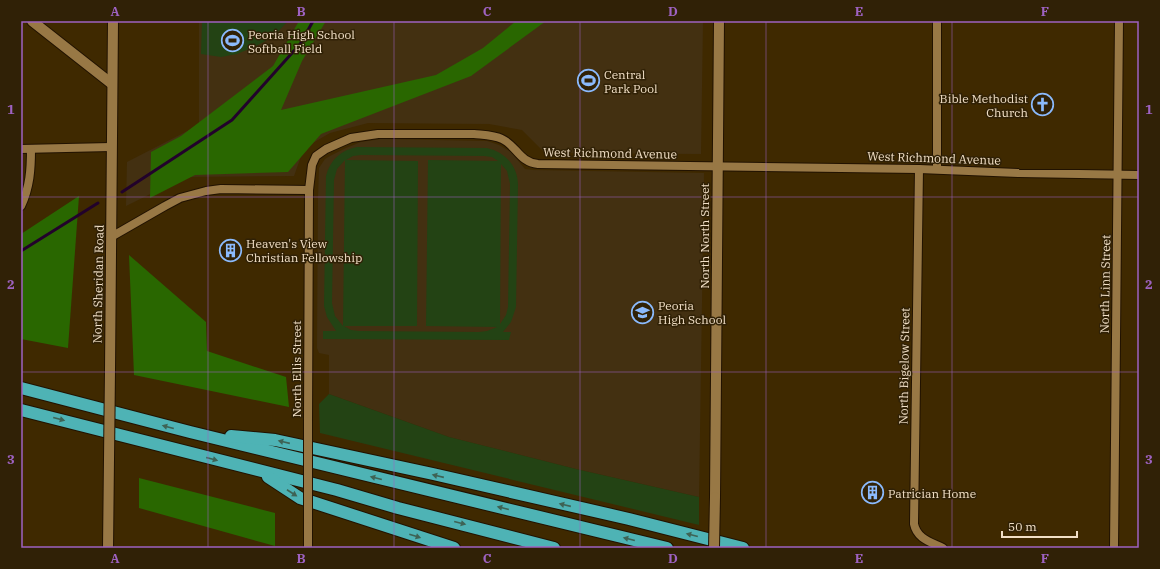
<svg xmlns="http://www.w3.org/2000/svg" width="1160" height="569" viewBox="0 0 1160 569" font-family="'IBM Plex Serif',serif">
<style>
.built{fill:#433011}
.green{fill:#234314;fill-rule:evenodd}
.forest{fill:#296700}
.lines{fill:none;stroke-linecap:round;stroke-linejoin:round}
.stream{stroke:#22022b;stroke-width:3}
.minor-casing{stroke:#211200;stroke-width:10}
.tertiary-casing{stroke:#211200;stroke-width:12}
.secondary-casing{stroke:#211200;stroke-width:12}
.motorway-casing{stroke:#211200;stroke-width:14}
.minor{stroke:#987845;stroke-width:8}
.tertiary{stroke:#987845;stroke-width:10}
.secondary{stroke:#987845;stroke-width:10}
.motorway{stroke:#4eb3b5;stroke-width:12}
.minor-bridge-casing{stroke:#211200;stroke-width:10;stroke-linecap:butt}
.tertiary-bridge-casing{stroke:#211200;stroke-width:12;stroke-linecap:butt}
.secondary-bridge-casing{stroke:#211200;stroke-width:12;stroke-linecap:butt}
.minor-bridge{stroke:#987845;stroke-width:8}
.tertiary-bridge{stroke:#987845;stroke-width:10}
.secondary-bridge{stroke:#987845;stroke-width:10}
.oneway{fill:#3e6355}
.grid{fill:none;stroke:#9e62c1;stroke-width:1;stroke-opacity:0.55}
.labels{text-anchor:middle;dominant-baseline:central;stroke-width:3;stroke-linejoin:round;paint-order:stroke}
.poi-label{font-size:12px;fill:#f1dfc6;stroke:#302106;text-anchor:start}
.street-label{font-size:12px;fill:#f1dfc6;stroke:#302106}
.neatline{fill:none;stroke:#9e62c1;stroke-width:1.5}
.grid-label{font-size:13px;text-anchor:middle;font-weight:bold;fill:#9e62c1}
</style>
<rect width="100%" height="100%" fill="#3f2900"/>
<g class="built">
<polygon points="199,21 703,21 701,154 545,153 522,130 489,124 368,123 330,133 304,148 294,176 185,177 126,206 127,162 199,125"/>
<polygon points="381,139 487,141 499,145 511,152 525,169 533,170 704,173 699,497 576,469 449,437 329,394 329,355 319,353 317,348 318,198 319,168 325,159 330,156 346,148 361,142"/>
</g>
<g class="green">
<polygon points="202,21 288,21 273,37 256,46 237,54 221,57 201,54"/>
<path d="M357,147L487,148C505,152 518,166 518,185L516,307L511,322L503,332H511L509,340L323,339V331H336L327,317L324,306L326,176C330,160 341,150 357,147ZM361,155L484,156L492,157L498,161L428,160L426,326L497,327L487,331L479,332L359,331L351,330L344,326H417L418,161L346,160L353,156ZM345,160L343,325V326L335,316L332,303L334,180L337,169ZM501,164L507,171L510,184L508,307L506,315L500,324Z"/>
<polygon points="329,394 449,437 576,469 699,497 699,525 320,433 319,404"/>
</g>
<g class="forest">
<polygon points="299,21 326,21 302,61 281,110 436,75 483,48 516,21 546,21 471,76 321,134 288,172 195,175 150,198 151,152 181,136 273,66"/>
<polygon points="79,196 68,348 21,339 21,234"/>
<polygon points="129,255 206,322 207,351 286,377 289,407 134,375"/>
<polygon points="139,478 275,513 275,546 139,508"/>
</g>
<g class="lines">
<g class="stream">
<polyline points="122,192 232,120 301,43 313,21"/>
<polyline points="21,251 98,203"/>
</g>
<defs>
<g id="minor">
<polyline points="21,149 111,147"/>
<path d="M919,169L914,524C917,539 931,542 943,548"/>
<polyline points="937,169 937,21"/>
<path d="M21,206C30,187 31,169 31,149"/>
<polyline points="111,237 165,206 180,198 206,191 221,189 309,190"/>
<path d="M308,421L309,190L312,165L316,156L326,149L351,138L378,134H474C483,135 494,135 502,139C517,146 519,162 538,164L919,169L1019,173L1139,175"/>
<polyline points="308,548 308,519"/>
<polyline points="1114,548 1119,21"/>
</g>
<polyline id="tertiary" points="715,497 719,21"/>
<g id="secondary">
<polyline points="32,21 112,84"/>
<polyline points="110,370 113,21"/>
<polyline points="108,548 109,459"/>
</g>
<g id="motorway">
<polyline points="21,388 190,432 667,548"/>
<polyline points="21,410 337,490 398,508 554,548"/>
<polyline points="231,436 275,440 433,474 629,519 743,548"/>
<polyline points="268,477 300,498 454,548"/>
</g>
</defs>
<use href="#minor" class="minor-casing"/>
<use href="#tertiary" class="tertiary-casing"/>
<use href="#secondary" class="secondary-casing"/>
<use href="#motorway" class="motorway-casing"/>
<use href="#minor" class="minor"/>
<use href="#tertiary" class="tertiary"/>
<use href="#secondary" class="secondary"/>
<use href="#motorway" class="motorway"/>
<defs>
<polyline id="minor-bridge" points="308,421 308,519"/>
<polyline id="tertiary-bridge" points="714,548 715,497"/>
<polyline id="secondary-bridge" points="109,459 110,370"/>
</defs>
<use href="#minor-bridge" class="minor-bridge-casing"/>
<use href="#tertiary-bridge" class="tertiary-bridge-casing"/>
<use href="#secondary-bridge" class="secondary-bridge-casing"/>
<use href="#minor-bridge" class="minor-bridge"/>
<use href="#tertiary-bridge" class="tertiary-bridge"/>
<use href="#secondary-bridge" class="secondary-bridge"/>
</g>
<defs><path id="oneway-solid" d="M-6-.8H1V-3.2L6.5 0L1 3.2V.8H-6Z"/></defs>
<g class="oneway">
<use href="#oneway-solid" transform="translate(59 419) rotate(15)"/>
<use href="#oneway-solid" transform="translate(168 427) rotate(-165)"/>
<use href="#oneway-solid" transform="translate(284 442) rotate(-167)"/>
<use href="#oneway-solid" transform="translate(212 459) rotate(15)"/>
<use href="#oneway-solid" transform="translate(438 476) rotate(-167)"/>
<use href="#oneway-solid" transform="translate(376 478) rotate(-166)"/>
<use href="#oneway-solid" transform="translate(292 493) rotate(33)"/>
<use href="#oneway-solid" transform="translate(565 505) rotate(-167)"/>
<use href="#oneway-solid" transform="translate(503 508) rotate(-166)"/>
<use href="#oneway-solid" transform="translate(460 523) rotate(14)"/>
<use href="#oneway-solid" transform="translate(692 535) rotate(-166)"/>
<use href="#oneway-solid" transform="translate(415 536) rotate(18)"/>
<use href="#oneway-solid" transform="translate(629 539) rotate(-166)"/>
</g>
<path class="grid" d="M208,21V548M394,21V548M580,21V548M766,21V548M952,21V548M21,197H1139M21,372H1139"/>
<defs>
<symbol id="stadium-ring" viewBox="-11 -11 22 22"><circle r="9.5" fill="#302106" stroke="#8bbafc" stroke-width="1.5"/><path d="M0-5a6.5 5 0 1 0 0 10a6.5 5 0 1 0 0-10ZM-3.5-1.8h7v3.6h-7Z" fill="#8bbafc"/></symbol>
<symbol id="church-ring" viewBox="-11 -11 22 22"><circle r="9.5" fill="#302106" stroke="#8bbafc" stroke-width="1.5"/><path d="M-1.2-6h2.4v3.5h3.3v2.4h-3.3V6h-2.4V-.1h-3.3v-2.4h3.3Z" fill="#8bbafc"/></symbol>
<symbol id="building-ring" viewBox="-11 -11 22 22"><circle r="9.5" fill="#302106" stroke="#8bbafc" stroke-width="1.5"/><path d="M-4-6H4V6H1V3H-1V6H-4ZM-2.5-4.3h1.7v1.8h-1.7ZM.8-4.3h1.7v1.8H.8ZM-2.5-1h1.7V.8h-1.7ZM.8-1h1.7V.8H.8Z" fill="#8bbafc"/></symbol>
<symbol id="school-ring" viewBox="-11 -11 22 22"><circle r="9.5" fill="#302106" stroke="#8bbafc" stroke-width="1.5"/><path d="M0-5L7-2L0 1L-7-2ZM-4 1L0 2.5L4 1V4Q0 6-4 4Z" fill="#8bbafc"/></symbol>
</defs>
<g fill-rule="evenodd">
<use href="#stadium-ring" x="220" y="28" width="25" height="25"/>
<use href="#stadium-ring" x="576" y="68" width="25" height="25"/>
<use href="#church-ring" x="1030" y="92" width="25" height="25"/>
<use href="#building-ring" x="218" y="238" width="25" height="25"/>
<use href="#school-ring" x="630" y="300" width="25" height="25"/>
<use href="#building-ring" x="860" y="480" width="25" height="25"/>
</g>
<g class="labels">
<g class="poi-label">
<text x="248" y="34">Peoria High School<tspan x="248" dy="14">Softball Field</tspan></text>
<text x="604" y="74">Central<tspan x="604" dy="14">Park Pool</tspan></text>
<text x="1028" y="98" text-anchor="end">Bible Methodist<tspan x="1028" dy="14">Church</tspan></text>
<text x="246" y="243">Heaven's View<tspan x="246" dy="14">Christian Fellowship</tspan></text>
<text x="658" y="305">Peoria<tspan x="658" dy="14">High School</tspan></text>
<text x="888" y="493">Patrician Home</text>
</g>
<g class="street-label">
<text transform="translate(610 153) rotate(1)">West Richmond Avenue</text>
<text transform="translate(934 158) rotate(2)">West Richmond Avenue</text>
<text transform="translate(704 236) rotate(-90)">North North Street</text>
<text transform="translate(98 284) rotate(-89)">North Sheridan Road</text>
<text transform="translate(1105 284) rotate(-89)">North Linn Street</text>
<text transform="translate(904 366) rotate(-89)">North Bigelow Street</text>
<text transform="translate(296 369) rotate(-90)">North Ellis Street</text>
</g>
</g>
<rect width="1160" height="569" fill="none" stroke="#302106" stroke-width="44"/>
<path d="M1002 531v6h75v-6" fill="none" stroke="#f1dfc6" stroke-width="2"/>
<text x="1008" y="531" font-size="12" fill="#f1dfc6" stroke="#302106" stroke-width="3" paint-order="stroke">50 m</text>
<rect x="22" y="22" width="1116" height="525" class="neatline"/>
<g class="grid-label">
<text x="115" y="16">A</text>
<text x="301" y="16">B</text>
<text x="487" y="16">C</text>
<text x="673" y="16">D</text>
<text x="859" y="16">E</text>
<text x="1045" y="16">F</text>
<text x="11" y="114">1</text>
<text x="1149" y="114">1</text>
<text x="11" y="289">2</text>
<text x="1149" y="289">2</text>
<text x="11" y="464">3</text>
<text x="1149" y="464">3</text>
<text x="115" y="563">A</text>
<text x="301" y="563">B</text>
<text x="487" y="563">C</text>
<text x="673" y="563">D</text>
<text x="859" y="563">E</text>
<text x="1045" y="563">F</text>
</g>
</svg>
